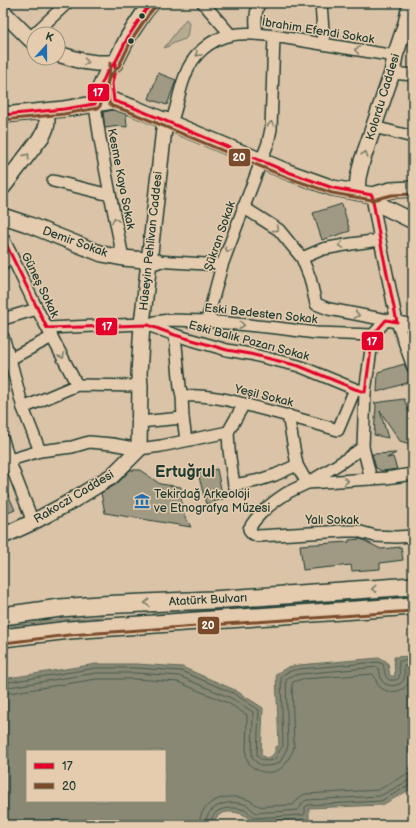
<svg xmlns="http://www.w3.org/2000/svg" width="416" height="828" viewBox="0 0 416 828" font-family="'Balsamiq Sans',sans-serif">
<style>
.green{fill:#b7aa92;stroke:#6b7463}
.water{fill:#888874;stroke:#5e6a5a;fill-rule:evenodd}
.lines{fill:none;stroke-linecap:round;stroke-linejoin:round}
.shore{stroke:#495b4e;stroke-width:1}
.building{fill:#a09983;stroke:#1f3d34}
.street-casing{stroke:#1f3d34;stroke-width:14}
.secondary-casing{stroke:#1f3d34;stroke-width:18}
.primary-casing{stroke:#1f3d34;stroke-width:20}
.street{stroke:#e6ccae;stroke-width:11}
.secondary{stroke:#e6ccae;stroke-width:15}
.primary{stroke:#e6ccae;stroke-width:17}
.bus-1-casing{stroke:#e6ccae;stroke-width:6}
.bus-2-casing{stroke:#e6ccae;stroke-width:6}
.bus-1{stroke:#e4002b;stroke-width:3}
.bus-2{stroke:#7a4b2a;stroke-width:3}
.oneway{stroke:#797d6b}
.bus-dot{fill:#1f3d34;stroke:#e6ccae;stroke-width:1.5}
.labels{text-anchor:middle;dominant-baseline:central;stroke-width:3;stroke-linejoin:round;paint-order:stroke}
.street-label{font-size:12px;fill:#1f3d34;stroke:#e6ccae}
.poi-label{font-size:12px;fill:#1f3d34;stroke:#e6ccae;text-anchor:start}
.district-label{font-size:16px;font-weight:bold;fill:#1f3d34;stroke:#e6ccae}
.line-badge{stroke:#e6ccae;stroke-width:1.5}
.badge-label{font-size:11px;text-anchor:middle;font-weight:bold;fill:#fff}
</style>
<rect width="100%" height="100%" fill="#dac3a7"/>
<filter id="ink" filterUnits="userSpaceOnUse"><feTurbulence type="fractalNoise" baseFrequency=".025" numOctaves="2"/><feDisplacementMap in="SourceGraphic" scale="8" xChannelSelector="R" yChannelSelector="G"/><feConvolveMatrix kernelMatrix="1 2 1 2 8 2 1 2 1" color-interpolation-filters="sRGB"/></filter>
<g filter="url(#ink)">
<g class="green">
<polygon points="186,19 188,21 189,24 187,37 185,39 174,43 169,46 164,48"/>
<polygon points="413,590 413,597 215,611 215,604"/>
<polygon points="209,605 209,611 153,615 153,608"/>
<polygon points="102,612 102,617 60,620 3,627 3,622"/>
</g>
<path class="water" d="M413,656V788L382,805L309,808V819L249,822L248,817C240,812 225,809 218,816C215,818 215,822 214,825H3V679L96,664H136L182,667L235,690L263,708L261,755L266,758L272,756L275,752V747L279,746L276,674L288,667L299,665L379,658L386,661L388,664L390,676H395L394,657ZM27,751H165V801H27Z"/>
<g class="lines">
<g class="shore">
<path d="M3,683L96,668H136L181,671L233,693L259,710L257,755C261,762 269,762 275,759L279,751L283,746L281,677C285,672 293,670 300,669L378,662L383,664C385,671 384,682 394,680C396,680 398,680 399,677C401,673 398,666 399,661L413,660"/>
<path d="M3,688L96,673H136L179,676L231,698L253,712L252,757L256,762L262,766H266L274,765L280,762L284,754L287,749L288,745L286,680C289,676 295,675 300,674L377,667L379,669C380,672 380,678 382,681C387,688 401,687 404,679C405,675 404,670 404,666L413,665"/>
<path d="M3,694L97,679H135L178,682L228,703L247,715L246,754C247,770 267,777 280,769C285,766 287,761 290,756C292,752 294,750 294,745L292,684L293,682L302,679L317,678L373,674C376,677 375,683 380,687C387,694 402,693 408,684C410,680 410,676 410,672L413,671"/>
<path d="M199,825C200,799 228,792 249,800C252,801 255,805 259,806C262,807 266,806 268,806C277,806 285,805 293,805L300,797L305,794L378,790L405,775L413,774"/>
<path d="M205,825C206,804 230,799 247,805C250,807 253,812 257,813C259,813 264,812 266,812C277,812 287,811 298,810C302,807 300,803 307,800L380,796L408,781L413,780"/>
<path d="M210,825C211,820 213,814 218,811C225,807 239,807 247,811C249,813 251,816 253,818L303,815L305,814V807L308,805L381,801L410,785H413"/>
</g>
</g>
<g class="building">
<polygon points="158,73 176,80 167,105 149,99"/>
<polygon points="113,110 126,114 127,127 119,126 105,128 103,112"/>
<polygon points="342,204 350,231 322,240 313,213"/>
<polygon points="404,364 408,372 413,374 413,381 377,392 378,372"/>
<polygon points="404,399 413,422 413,442 410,444 400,441 380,411 388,438 374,435 376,405 374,403"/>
<polygon points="396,453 387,458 393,457 397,469 382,471 376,468 372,454"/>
<polygon points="217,469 223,499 206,504 198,473"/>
<polygon points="130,470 140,470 160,484 181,487 182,511 191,527 105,513 101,493 117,484"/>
<polygon points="3,483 15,510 3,515"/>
<polygon points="361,539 381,549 401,547 403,560 380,563 380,569 352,571 351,565 303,570 300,545 349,542 349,540"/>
</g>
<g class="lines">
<defs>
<g id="street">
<polyline points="203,3 231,35"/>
<polyline points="321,3 324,44"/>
<polyline points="34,34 67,3"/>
<path d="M257,34C255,23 255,13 259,3"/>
<polyline points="392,73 413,75"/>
<path d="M95,104C101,156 113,207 123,258"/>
<path d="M171,123C177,108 179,91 185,76C192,55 210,39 231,35C245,32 260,34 274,36L395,56"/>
<polyline points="374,127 413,137"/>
<polyline points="53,181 110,195"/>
<polyline points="372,197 380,240 397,322 413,367"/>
<polyline points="243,207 279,230 302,258 310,278 316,304 329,309 413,325"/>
<polyline points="3,238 37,309 52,337 77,385"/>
<polyline points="302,258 323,249 351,244 380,240"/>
<polyline points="156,261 222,265"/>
<polyline points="3,265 10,252"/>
<polyline points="3,319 37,309"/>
<path d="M386,320L373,335L365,392L363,447C346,460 328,471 309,482C302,486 294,489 287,493C273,502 257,514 249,529L251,533L258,536L345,531H357L375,536L396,537L413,536"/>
<polyline points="207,321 222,265 268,143 271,129 274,36"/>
<polyline points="148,325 175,335 227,350 250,354 299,366 355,389 365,392"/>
<polyline points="148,325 155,322 169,320 207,321 277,328 316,333 373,335"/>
<polyline points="47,328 142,324"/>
<polyline points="175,335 180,387 182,396 183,418 186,440"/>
<polyline points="3,337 10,359 23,408 40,451"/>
<polyline points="4,361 10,359 52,337"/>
<path d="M182,396C208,394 234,401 258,408C285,415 311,422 338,430L355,389"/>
<polyline points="244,404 228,432 229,450 232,472 234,485 256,481 275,475 297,465"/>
<polyline points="23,408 77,385 140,386"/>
<polyline points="288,415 297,465 307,483 386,478 413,474"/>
<polyline points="139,422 183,418"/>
<polyline points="3,440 9,460 33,522"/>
<polyline points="363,447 371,479"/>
<polyline points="3,462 40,451 72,447 89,442 112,444 139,449 161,446 228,432"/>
</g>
<g id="secondary">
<polyline points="3,12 30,39 34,42"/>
<polyline points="58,54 82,61 96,63 115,63"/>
<polyline points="95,104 99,90 106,74 110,68 115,63 128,37 145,11 152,3"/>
<polyline points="3,115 64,109 107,102 114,101 132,107 185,129 288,172 333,188 372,195 391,190 413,189"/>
<path d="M3,187L42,136C47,128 49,121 45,112"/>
<polyline points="357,192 358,178 362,161 392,73 395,56 406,23 409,10 412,3"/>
<polyline points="372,195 378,204 413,221"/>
<polyline points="3,216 27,224 102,254 123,258 156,261"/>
<polyline points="3,536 33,522 70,502 112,476 139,449 140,386 139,374 142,324 165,120"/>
</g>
<g id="primary">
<polyline points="3,616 60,608 99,605 212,600 413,586"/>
<polyline points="3,638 69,630 413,606"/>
</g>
</defs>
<use href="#street" class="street-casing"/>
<use href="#secondary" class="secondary-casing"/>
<use href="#primary" class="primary-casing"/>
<use href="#street" class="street"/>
<use href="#secondary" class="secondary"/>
<use href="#primary" class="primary"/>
<defs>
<g id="bus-1">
<polyline points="3,115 64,109 95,104 99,90 106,74 110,68 115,63 128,37 145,11 152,3"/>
<polyline points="3,238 47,328 148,325 175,335 227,350 250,354 299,366 355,389 365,392 373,335 386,320 397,322 380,240 372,195 333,188 288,172 132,107 114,101 112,84 115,70 115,63"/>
</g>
<g id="bus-2">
<polyline points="110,63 110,69 107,84 109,103 112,106 130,112 286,177 332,193 372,200 392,195 413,194"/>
<polyline points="3,120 64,114 98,108 100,106 104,92 110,76 119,66 132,39 149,14 156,6"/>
<polyline points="4,643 69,635 413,611"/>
</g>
</defs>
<use href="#bus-1" class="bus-1-casing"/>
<use href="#bus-2" class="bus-2-casing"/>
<use href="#bus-1" class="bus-1"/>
<use href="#bus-2" class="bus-2"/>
</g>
<defs><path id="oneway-chevron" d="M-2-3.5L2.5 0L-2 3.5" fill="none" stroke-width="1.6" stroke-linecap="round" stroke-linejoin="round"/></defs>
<g class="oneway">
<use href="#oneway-chevron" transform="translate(357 50) rotate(-170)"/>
<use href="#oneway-chevron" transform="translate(198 54) rotate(131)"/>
<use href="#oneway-chevron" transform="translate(86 62) rotate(10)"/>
<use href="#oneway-chevron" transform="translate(271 124) rotate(-87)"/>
<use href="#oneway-chevron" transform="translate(365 154) rotate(-71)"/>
<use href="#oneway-chevron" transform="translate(27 156) rotate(-53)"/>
<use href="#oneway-chevron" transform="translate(115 220) rotate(-102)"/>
<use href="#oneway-chevron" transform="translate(276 229) rotate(36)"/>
<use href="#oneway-chevron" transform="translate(341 245) rotate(170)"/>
<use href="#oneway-chevron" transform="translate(228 250) rotate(110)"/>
<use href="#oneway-chevron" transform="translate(357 315) rotate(11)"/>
<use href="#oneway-chevron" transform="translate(242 325) rotate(5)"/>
<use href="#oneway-chevron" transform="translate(62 356) rotate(63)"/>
<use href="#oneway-chevron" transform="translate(346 481) rotate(-3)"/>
<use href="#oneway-chevron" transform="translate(374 589) rotate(176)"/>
<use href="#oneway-chevron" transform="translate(147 603) rotate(178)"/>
</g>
</g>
<defs>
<symbol id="museum-bare" viewBox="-9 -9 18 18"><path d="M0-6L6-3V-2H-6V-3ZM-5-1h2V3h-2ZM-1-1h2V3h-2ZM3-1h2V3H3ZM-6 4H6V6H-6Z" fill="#1f6fb2" stroke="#e6ccae" stroke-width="2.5" paint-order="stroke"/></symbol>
</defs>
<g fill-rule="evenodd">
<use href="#museum-bare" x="131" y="490" width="22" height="22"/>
</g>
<g class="bus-dot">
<circle cx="142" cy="16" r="3.5"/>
<circle cx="131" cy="41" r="3.5"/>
</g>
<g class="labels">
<g class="street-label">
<text transform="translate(318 31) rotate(9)">İbrahim Efendi Sokak</text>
<text transform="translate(383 97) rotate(-73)">Kolordu Caddesi</text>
<text transform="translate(121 179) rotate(79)">Kesme Kaya Sokak</text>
<text transform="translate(220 236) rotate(-71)">Şükran Sokak</text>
<text transform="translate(151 241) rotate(-84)">Hüseyin Pehlivan Caddesi</text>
<text transform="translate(75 242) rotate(20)">Demir Sokak</text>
<text transform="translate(40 285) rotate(64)">Güneş Sokak</text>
<text transform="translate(261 314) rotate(6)">Eski Bedesten Sokak</text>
<text transform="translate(249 341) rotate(15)">Eski Balık Pazarı Sokak</text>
<text transform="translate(264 396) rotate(14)">Yeşil Sokak</text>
<text transform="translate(74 497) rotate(-31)">Rakoczi Caddesi</text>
<text x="332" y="520">Yalı Sokak</text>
<text transform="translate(208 600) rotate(-3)">Atatürk Bulvarı</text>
</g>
<g class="poi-label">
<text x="154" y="494">Tekirdağ Arkeoloji<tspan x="154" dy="14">ve Etnografya Müzesi</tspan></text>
</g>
<g class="district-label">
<text x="185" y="472">Ertuğrul</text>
</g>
</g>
<g class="line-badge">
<rect x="87" y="83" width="23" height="19" rx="4" fill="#e4002b"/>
<rect x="228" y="148" width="23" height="19" rx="4" fill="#7a4b2a"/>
<rect x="95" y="317" width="23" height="19" rx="4" fill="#e4002b"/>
<rect x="361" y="331" width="23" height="20" rx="4" fill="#e4002b"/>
<rect x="197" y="616" width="23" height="19" rx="4" fill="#7a4b2a"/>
</g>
<g class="badge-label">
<text x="98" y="96">17</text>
<text x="239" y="161">20</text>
<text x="107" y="330">17</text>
<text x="372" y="345">17</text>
<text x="208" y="629">20</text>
</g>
<rect width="416" height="828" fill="none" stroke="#e6ccae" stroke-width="16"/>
<rect x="8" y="8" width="400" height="812" fill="none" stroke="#1f3d34" stroke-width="1.5" filter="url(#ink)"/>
<rect x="26" y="750" width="140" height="52" fill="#e6ccae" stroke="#96937d"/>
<rect x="34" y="763" width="20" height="6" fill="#e4002b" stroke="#96937d"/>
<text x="62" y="770" font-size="12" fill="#1f3d34">17</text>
<rect x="34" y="783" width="20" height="6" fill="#7a4b2a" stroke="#96937d"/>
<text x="62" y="790" font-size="12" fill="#1f3d34">20</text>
<g transform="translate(46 46) rotate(21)"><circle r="19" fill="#e6ccae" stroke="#96937d"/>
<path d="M0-3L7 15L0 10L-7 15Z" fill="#1f6fb2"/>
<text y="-6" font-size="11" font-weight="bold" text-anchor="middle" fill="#1f3d34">K</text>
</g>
</svg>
